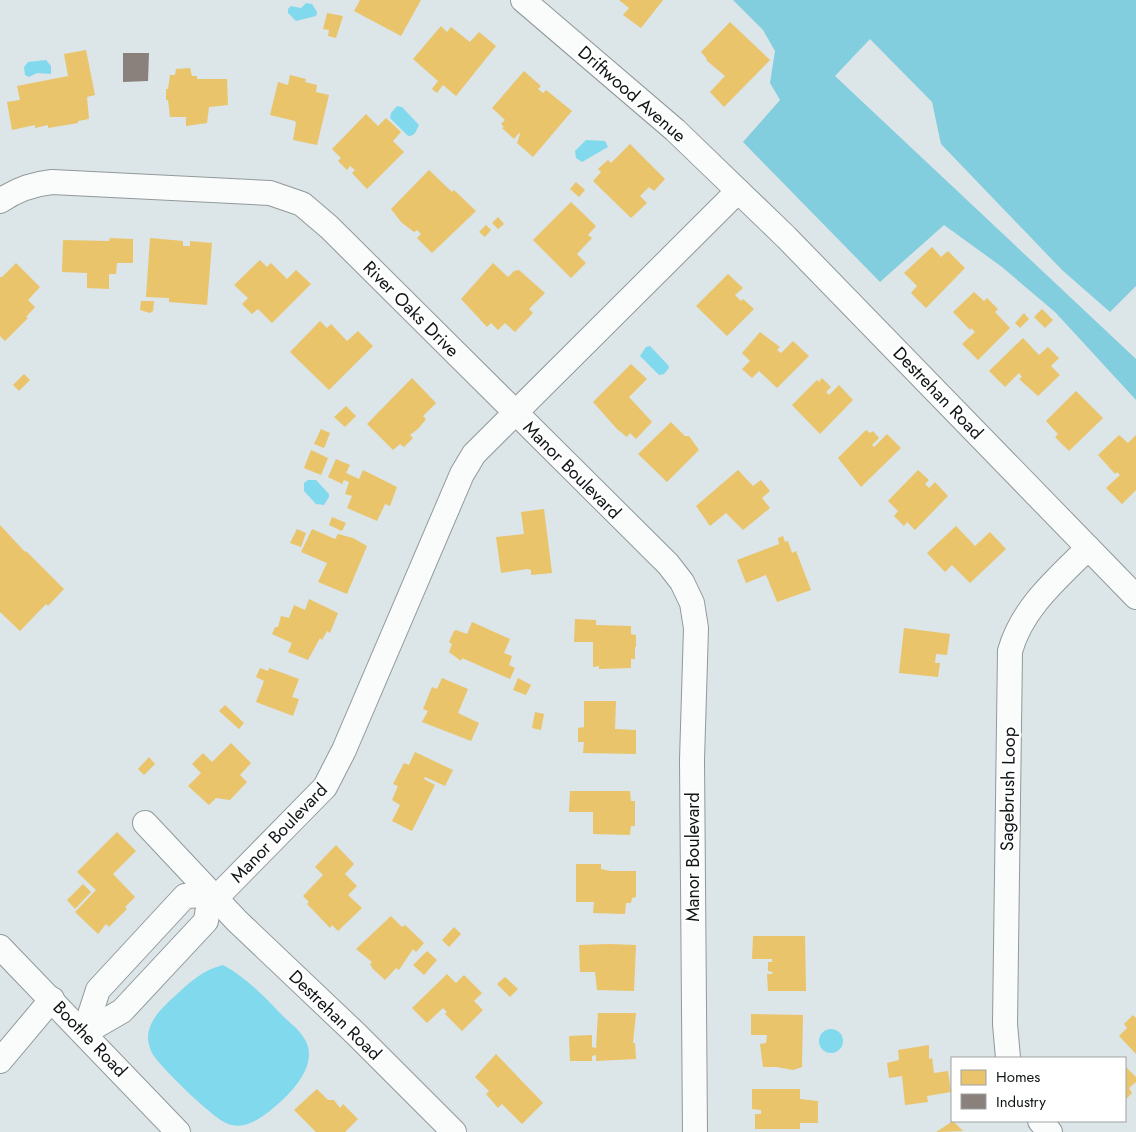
<svg xmlns="http://www.w3.org/2000/svg" width="1136" height="1132" viewBox="0 0 1136 1132" font-family="Jost,sans-serif">
<style>
.forest{fill:#83cede}
.water{fill:#80d9ed}
.homes{fill:#e9c46a}
.industry{fill:#8a817c}
.lines{fill:none;stroke-linecap:round;stroke-linejoin:round}
.minor-casing{stroke:#92999a;stroke-width:26}
.minor{stroke:#fafbfb;stroke-width:24}
.labels{text-anchor:middle;dominant-baseline:central;stroke-width:5;stroke-linejoin:round;paint-order:stroke}
.street-label{font-size:18px;fill:#0f1416;stroke:#fff}
</style>
<rect width="100%" height="100%" fill="#dce5e7"/>
<polygon class="forest" points="733,0 1136,0 1136,286 1110,312 1062,270 941,144 932,102 870,39 835,76 1136,359 1136,400 1055,312 1002,267 944,225 880,282 743,142 780,100 770,83 775,51 763,30"/>
<g class="water">
<polygon points="306,3 312,4 317,12 316,16 296,21 288,13 288,9 291,6 301,8"/>
<polygon points="46,60 51,66 51,74 37,73 29,77 25,75 24,67 28,62"/>
<path d="M397,106L402,107L419,125C416,130 416,136 408,136L390,118L391,113Z"/>
<polygon points="586,140 605,141 608,147 582,162 576,158 575,151"/>
<polygon points="650,346 668,365 669,368 664,374 659,375 640,356 646,347"/>
<polygon points="308,480 316,480 329,494 329,497 324,505 316,504 304,491 304,483"/>
<path d="M223,965C245,977 261,993 278,1011C286,1020 298,1028 304,1038C322,1065 287,1098 267,1113C255,1122 241,1130 226,1123C212,1117 159,1066 152,1053C150,1049 148,1042 148,1038C148,1020 164,1006 176,995C191,981 203,970 223,965Z"/>
<circle cx="831" cy="1041" r="12"/>
</g>
<g class="homes">
<polygon points="360,0 421,0 401,36 354,11"/>
<polygon points="619,0 663,0 641,28 623,15 629,8"/>
<polygon points="327,13 343,16 336,38 328,36 329,30 323,29"/>
<polygon points="730,22 770,60 724,107 710,92 725,76 706,60 707,59 701,52"/>
<polygon points="441,26 447,32 451,27 470,42 479,32 496,46 456,96 443,85 437,93 432,89 438,81 413,59"/>
<polygon points="86,50 95,95 87,97 89,119 78,121 78,123 48,128 48,125 35,128 35,125 12,130 7,102 20,100 17,86 68,76 64,54"/>
<polygon points="190,68 192,76 197,76 197,79 227,79 228,105 209,107 207,123 186,126 186,117 170,117 168,100 166,100 166,89 168,89 170,75 175,75 176,69"/>
<polygon points="524,71 541,86 538,89 543,93 546,90 572,111 533,157 517,143 520,134 519,133 514,139 502,128 504,127 501,124 505,120 492,108"/>
<polygon points="290,75 306,79 305,82 317,85 316,92 329,95 317,145 293,140 296,123 295,121 270,115 278,82 288,85"/>
<polygon points="366,114 378,126 386,118 401,132 393,141 404,152 367,189 352,173 355,170 350,166 347,170 338,161 341,158 332,149"/>
<polygon points="630,144 665,179 654,191 649,187 640,196 647,203 631,218 593,181 601,172 598,169 608,160 611,163"/>
<polygon points="429,170 452,192 454,190 476,211 432,253 417,238 421,234 417,230 414,232 401,222 391,209"/>
<polygon points="576,182 585,190 579,197 570,189"/>
<polygon points="571,202 596,226 588,235 592,238 577,254 586,263 571,278 533,240"/>
<polygon points="498,217 504,224 498,229 492,223"/>
<polygon points="486,225 491,230 485,237 479,232"/>
<polygon points="110,238 133,239 133,263 117,263 116,274 109,274 109,289 87,288 87,273 62,272 63,240 109,241"/>
<polygon points="150,238 183,241 183,246 190,246 190,241 212,243 207,305 169,302 169,298 146,297"/>
<polygon points="932,247 941,257 948,251 965,268 926,308 911,293 917,286 904,273"/>
<polygon points="260,260 267,267 271,263 287,279 296,270 311,284 272,323 258,309 252,314 242,304 248,298 234,285"/>
<polygon points="16,263 40,287 28,300 35,307 26,317 28,318 5,341 0,336 0,277 2,277"/>
<polygon points="493,263 508,277 514,271 519,270 545,293 529,309 533,313 515,332 505,323 498,330 491,323 487,327 461,299"/>
<polygon points="728,274 743,288 735,295 741,301 743,299 754,309 727,336 696,306"/>
<polygon points="974,292 984,301 987,298 998,309 995,312 1010,328 978,360 962,344 975,332 971,328 970,330 953,312"/>
<polygon points="141,301 154,301 153,311 150,313 140,310"/>
<polygon points="1042,309 1053,320 1045,328 1034,317"/>
<polygon points="1024,313 1029,319 1020,328 1015,323"/>
<polygon points="320,321 327,328 331,324 347,341 358,331 373,346 329,390 290,352"/>
<polygon points="760,332 780,347 777,350 781,353 793,341 809,356 777,388 759,371 752,378 742,369 750,361 742,353"/>
<polygon points="1023,338 1039,355 1048,347 1059,358 1051,366 1060,375 1038,396 1019,379 1022,377 1019,373 1005,387 989,371"/>
<polygon points="631,364 647,379 629,397 652,422 636,439 630,433 627,437 617,429 593,402"/>
<polygon points="24,374 30,380 19,391 13,385"/>
<polygon points="412,378 436,403 423,416 426,419 419,428 410,435 413,438 404,447 400,444 393,450 367,424"/>
<polygon points="822,378 831,387 826,392 829,395 839,385 853,400 820,434 792,405 817,380 819,382"/>
<polygon points="1076,391 1103,418 1069,451 1055,437 1058,434 1046,421"/>
<polygon points="346,406 356,416 345,427 334,417"/>
<polygon points="671,422 685,436 689,436 699,450 667,482 638,454"/>
<polygon points="321,429 330,433 324,448 314,444"/>
<polygon points="866,430 870,433 873,431 879,438 872,445 874,447 887,434 901,448 861,487 838,458"/>
<polygon points="1119,435 1128,443 1136,435 1136,490 1122,504 1106,488 1120,475 1117,472 1115,474 1098,455"/>
<polygon points="311,450 328,458 321,475 304,468"/>
<polygon points="336,459 350,465 346,473 359,479 363,470 397,487 390,506 385,504 377,521 347,508 352,496 345,494 349,482 344,480 342,484 328,477"/>
<polygon points="738,470 753,486 761,480 770,491 762,498 770,508 743,530 726,513 710,526 696,506"/>
<polygon points="918,470 929,480 925,484 929,488 935,482 948,496 915,530 907,522 904,526 894,516 898,511 888,501"/>
<polygon points="544,509 552,573 531,575 531,570 527,569 501,573 496,537 524,534 521,512"/>
<polygon points="332,517 346,523 342,531 329,525"/>
<polygon points="0,525 25,552 26,551 64,589 48,606 46,604 20,631 0,612"/>
<polygon points="956,526 975,546 990,532 1006,549 970,583 952,565 945,572 927,553"/>
<polygon points="297,529 306,533 301,547 290,543"/>
<polygon points="312,529 335,539 338,534 353,538 367,546 347,594 318,582 327,563 301,552"/>
<polygon points="783,536 785,542 788,541 792,553 796,551 811,590 777,602 766,575 746,583 737,560 779,544 778,538"/>
<polygon points="309,599 338,613 330,633 327,631 322,640 320,638 308,660 288,652 292,643 272,634 275,627 278,627 281,616 289,618 294,605 305,610"/>
<polygon points="575,619 596,620 596,625 631,626 631,634 636,635 636,647 635,647 635,659 631,659 631,668 599,669 599,666 593,667 593,642 574,642"/>
<polygon points="472,622 510,639 504,653 512,656 509,665 515,668 510,679 462,658 461,661 449,652 452,644 449,642 454,631 456,630 467,634"/>
<polygon points="904,628 950,634 947,655 936,654 935,663 940,663 938,677 899,673"/>
<polygon points="260,668 268,671 269,668 299,679 292,697 299,699 293,716 256,702 264,681 256,677"/>
<polygon points="442,678 468,689 458,713 479,723 471,741 422,722 428,711 423,709 432,687 437,689"/>
<polygon points="518,678 531,685 526,695 513,690"/>
<polygon points="584,701 616,701 615,729 636,730 636,754 583,753 584,742 578,742 578,728 584,727"/>
<polygon points="225,705 244,723 239,729 219,711"/>
<polygon points="535,712 544,714 541,730 532,728"/>
<polygon points="231,743 251,763 240,775 247,782 230,800 216,798 209,805 188,786 201,773 192,764 203,753 212,762"/>
<polygon points="415,752 453,770 445,786 425,777 424,779 435,785 412,831 392,821 400,805 392,800 398,786 393,784 404,763 409,765"/>
<polygon points="149,757 155,764 144,775 138,769"/>
<polygon points="570,791 630,791 631,801 635,801 635,826 631,826 630,835 593,834 593,812 569,812"/>
<polygon points="117,832 136,851 113,874 135,897 125,907 127,909 109,927 106,924 98,934 75,912 96,890 77,872"/>
<polygon points="336,845 354,864 345,874 357,886 348,895 362,908 338,931 332,925 330,928 307,904 309,902 303,896 323,875 315,867"/>
<polygon points="576,864 601,864 601,869 611,871 636,871 636,897 632,898 631,903 626,903 625,914 593,913 594,902 576,902"/>
<polygon points="83,884 91,892 75,909 67,900"/>
<polygon points="391,916 402,927 405,925 424,943 416,952 413,949 399,970 396,968 385,980 373,969 370,964 372,962 356,949"/>
<polygon points="454,927 461,934 449,947 442,940"/>
<polygon points="753,936 805,936 806,991 768,991 767,974 772,974 773,972 768,971 768,962 772,962 772,959 752,959"/>
<polygon points="609,944 636,945 634,991 597,990 595,972 580,972 579,945"/>
<polygon points="427,951 437,960 424,975 413,965"/>
<polygon points="447,974 456,983 464,975 482,993 474,1001 483,1010 462,1031 445,1014 447,1012 443,1008 427,1023 412,1008"/>
<polygon points="505,977 518,989 510,997 497,984"/>
<polygon points="598,1013 636,1013 633,1043 635,1043 636,1059 596,1061 596,1055 592,1056 592,1061 570,1061 569,1036 592,1035 592,1047 596,1048"/>
<polygon points="751,1014 803,1015 802,1067 793,1070 777,1067 763,1067 760,1044 766,1043 767,1035 751,1035"/>
<polygon points="1133,1015 1136,1018 1136,1054 1119,1036 1127,1028 1124,1024"/>
<polygon points="929,1045 929,1059 932,1058 934,1073 948,1071 951,1092 927,1096 928,1102 905,1105 902,1076 889,1078 887,1063 899,1060 898,1050"/>
<polygon points="496,1054 543,1103 522,1124 502,1104 498,1108 486,1094 489,1091 475,1077"/>
<polygon points="1125,1066 1136,1077 1136,1082 1129,1088 1132,1093 1125,1100"/>
<polygon points="317,1089 328,1100 334,1100 340,1108 343,1104 358,1119 345,1132 316,1132 294,1110"/>
<polygon points="752,1089 800,1089 800,1099 818,1101 818,1123 800,1123 800,1129 755,1129 755,1114 761,1114 761,1110 752,1109"/>
<polygon points="953,1121 963,1131 936,1132"/>
</g>
<polygon class="industry" points="123,53 149,53 148,81 123,82"/>
<g class="lines">
<defs>
<g id="minor">
<polyline points="523,0 675,130 786,237 1136,597"/>
<path d="M0,201C16,190 33,184 52,182L270,193L302,204L329,227L668,564L682,582L692,603L696,628L692,760L695,1132"/>
<polyline points="145,823 237,921 355,1033 454,1132"/>
<polyline points="0,947 178,1132"/>
<polyline points="84,1033 98,990 185,896 210,895 217,897 325,787 344,750 462,474 474,454 738,191"/>
<polyline points="84,1033 122,1011 206,921 210,895"/>
<path d="M1008,1058L1005,1024L1010,651C1022,608 1057,579 1088,548"/>
<polyline points="0,1061 52,999"/>
<polyline points="1040,1121 1050,1132"/>
</g>
</defs>
<use href="#minor" class="minor-casing"/>
<use href="#minor" class="minor"/>
</g>
<g class="labels">
<g class="street-label">
<text transform="translate(632 94) rotate(41)">Driftwood Avenue</text>
<text transform="translate(411 309) rotate(45)">River Oaks Drive</text>
<text transform="translate(938 393) rotate(46)">Destrehan Road</text>
<text transform="translate(572 470) rotate(45)">Manor Boulevard</text>
<text transform="translate(1008 789) rotate(-89)">Sagebrush Loop</text>
<text transform="translate(279 833) rotate(-46)">Manor Boulevard</text>
<text transform="translate(693 857) rotate(-90)">Manor Boulevard</text>
<text transform="translate(335 1015) rotate(44)">Destrehan Road</text>
<text transform="translate(90 1039) rotate(46)">Boothe Road</text>
</g>
</g>
<rect x="951" y="1057" width="175" height="65" fill="#ffffff" stroke="#9fa1a2"/>
<rect x="961" y="1070" width="25" height="15" fill="#e9c46a" stroke="#9fa1a2"/>
<text x="996" y="1082" font-size="15" fill="#0f1416">Homes</text>
<rect x="961" y="1094" width="25" height="15" fill="#8a817c" stroke="#9fa1a2"/>
<text x="996" y="1107" font-size="15" fill="#0f1416">Industry</text>
</svg>
